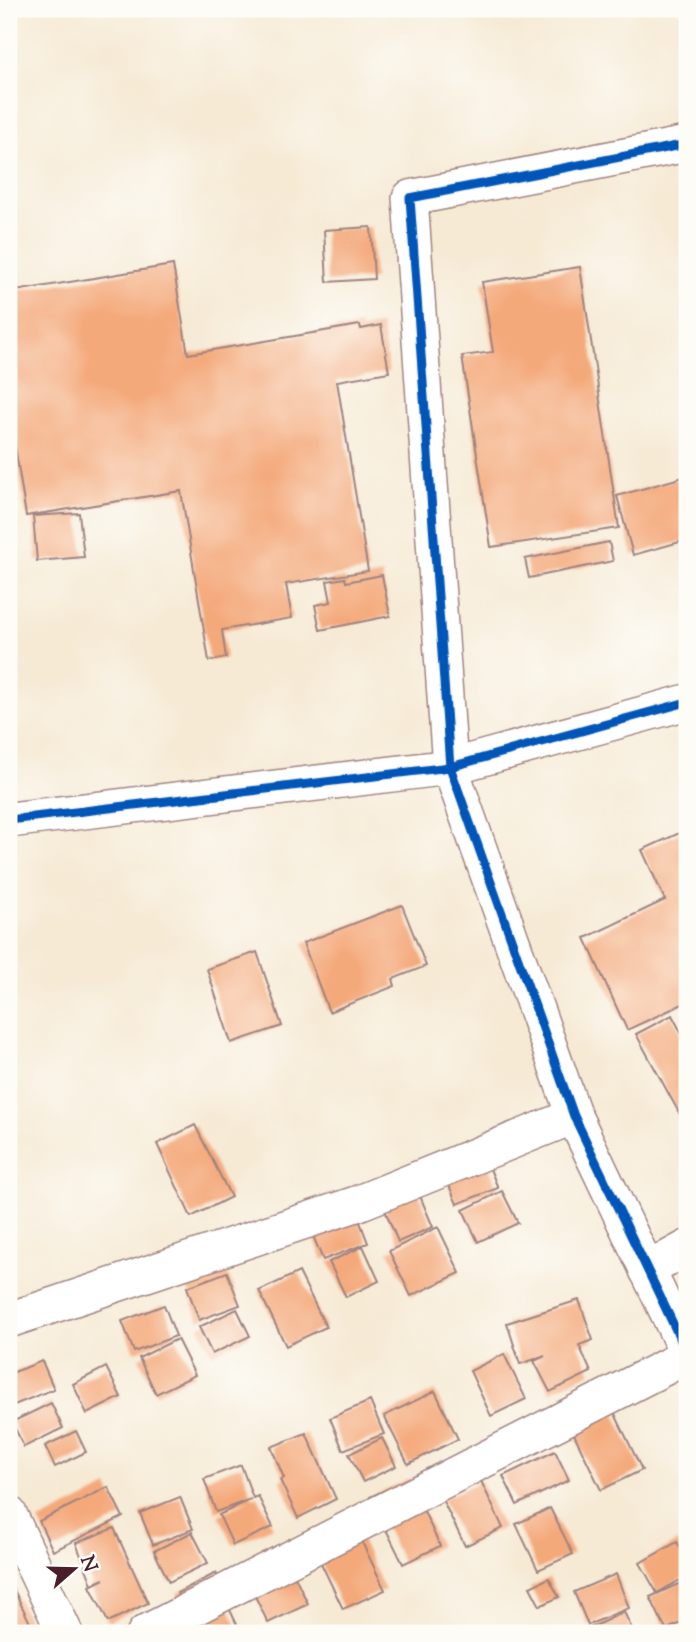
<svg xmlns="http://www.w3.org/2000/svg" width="696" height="1642" viewBox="0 0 696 1642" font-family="'Sorts Mill Goudy',serif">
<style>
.building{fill:#f4a97a}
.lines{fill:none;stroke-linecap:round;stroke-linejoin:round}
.street-casing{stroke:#a08480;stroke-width:38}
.street{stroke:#fff;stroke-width:35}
.cycleway-casing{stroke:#fdfcf7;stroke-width:13}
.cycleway{stroke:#0057b8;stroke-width:9}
</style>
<rect width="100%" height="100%" fill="#fdfcf7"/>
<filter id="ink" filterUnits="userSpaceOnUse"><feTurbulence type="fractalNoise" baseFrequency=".0143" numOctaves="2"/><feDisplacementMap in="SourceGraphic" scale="14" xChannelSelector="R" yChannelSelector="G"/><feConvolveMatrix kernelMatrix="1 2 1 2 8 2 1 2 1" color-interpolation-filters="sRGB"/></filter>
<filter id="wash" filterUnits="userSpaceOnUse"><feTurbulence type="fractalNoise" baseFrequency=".00686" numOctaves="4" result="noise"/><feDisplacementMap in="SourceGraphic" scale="28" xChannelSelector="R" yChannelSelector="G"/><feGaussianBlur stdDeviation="1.57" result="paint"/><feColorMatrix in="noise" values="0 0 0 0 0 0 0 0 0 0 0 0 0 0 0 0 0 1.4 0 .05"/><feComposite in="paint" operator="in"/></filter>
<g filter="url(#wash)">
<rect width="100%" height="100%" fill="#f6ead5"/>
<g id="blocks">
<g class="building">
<polygon points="371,227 374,279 327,282 324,230"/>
<polygon points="173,265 188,354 360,325 361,329 381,325 389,372 337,381 368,571 286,584 292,618 222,630 226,658 209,661 181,491 26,516 9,408 9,292"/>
<polygon points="580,267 619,528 491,547 462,356 493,352 482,282"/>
<polygon points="687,476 687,540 633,555 617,496"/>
<polygon points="79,513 84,557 37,561 33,516"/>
<polygon points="609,542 613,561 529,578 525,559"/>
<polygon points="382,575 390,616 320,630 315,605 331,602 327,581 345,578 346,582"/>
<polygon points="686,830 687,1002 627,1030 585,938 665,900 642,850"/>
<polygon points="402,905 426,966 393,979 395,986 329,1012 303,943"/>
<polygon points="257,952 282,1026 231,1043 207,969"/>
<polygon points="672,1015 687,1044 687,1118 683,1120 636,1034"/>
<polygon points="195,1125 231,1197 191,1217 157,1144"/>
<polygon points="485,1157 498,1188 457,1204 444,1174"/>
<polygon points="415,1184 433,1227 398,1242 380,1198"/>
<polygon points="502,1191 518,1223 478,1242 463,1210"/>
<polygon points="354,1206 368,1243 323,1260 308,1224"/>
<polygon points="438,1227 460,1273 411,1296 389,1251"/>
<polygon points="363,1246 379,1281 346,1297 329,1262"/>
<polygon points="227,1272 240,1305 199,1320 187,1287"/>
<polygon points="299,1272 326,1327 286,1346 259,1291"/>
<polygon points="579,1300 593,1340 579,1345 591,1372 550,1392 534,1361 545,1356 520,1364 507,1323"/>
<polygon points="164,1305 176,1336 134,1352 122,1321"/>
<polygon points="237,1309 250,1336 212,1354 199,1327"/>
<polygon points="177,1339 195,1375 156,1394 139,1358"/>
<polygon points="504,1354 526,1399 491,1416 470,1371"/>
<polygon points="42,1361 54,1389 9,1407 9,1374"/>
<polygon points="106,1367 121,1397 87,1414 73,1384"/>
<polygon points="435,1391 458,1439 408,1464 384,1416"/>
<polygon points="370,1401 384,1434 343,1450 330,1418"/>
<polygon points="51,1403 63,1428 24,1447 12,1422"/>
<polygon points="614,1412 642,1470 601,1490 573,1432"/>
<polygon points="76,1431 86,1452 55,1467 45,1446"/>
<polygon points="306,1433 336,1499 298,1518 280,1480 284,1478 271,1447"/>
<polygon points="382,1438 396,1466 363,1482 349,1454"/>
<polygon points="555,1451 569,1480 517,1505 503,1476"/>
<polygon points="241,1465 253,1498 258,1496 273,1527 233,1545 219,1515 251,1499 216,1512 204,1479"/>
<polygon points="409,1479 440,1546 403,1564 370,1497"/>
<polygon points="481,1481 503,1528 465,1546 442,1499"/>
<polygon points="108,1487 123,1517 53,1551 39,1521"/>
<polygon points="180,1497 193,1529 153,1545 140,1513"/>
<polygon points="550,1508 573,1554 538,1570 516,1524"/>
<polygon points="114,1528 148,1603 108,1622 90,1586 104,1579 92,1584 76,1543"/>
<polygon points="192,1532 208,1563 169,1582 154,1551"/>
<polygon points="359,1536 385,1590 343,1609 318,1557"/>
<polygon points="677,1542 687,1559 687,1576 657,1593 640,1563"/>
<polygon points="293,1572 308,1604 268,1623 253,1592"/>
<polygon points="216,1573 232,1606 229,1608 241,1633 193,1633 189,1625 193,1623 177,1593"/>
<polygon points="616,1574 629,1608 588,1625 574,1592"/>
<polygon points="549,1578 559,1597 540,1606 530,1587"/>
<polygon points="9,1580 35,1633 9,1633"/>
<polygon points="687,1580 687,1620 666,1630 650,1597"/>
<polygon points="624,1612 634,1633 593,1633 590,1628"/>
</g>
</g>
</g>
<g filter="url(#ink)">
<use href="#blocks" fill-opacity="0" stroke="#a08480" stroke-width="2"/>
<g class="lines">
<defs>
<g id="street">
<polyline points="687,144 410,198 450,767 687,702"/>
<polyline points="9,820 450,767 574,1116 687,1353"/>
<polyline points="647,1270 687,1248"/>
<polyline points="9,1320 356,1204 574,1116"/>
<polyline points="9,1514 65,1633"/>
<polyline points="145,1633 687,1356"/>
</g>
</defs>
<use href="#street" class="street-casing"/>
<use href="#street" class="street"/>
<defs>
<g id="cycleway">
<polyline points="687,144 410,198 450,767 687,702"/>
<polyline points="9,820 450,767 574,1116 687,1353"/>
</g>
</defs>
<use href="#cycleway" class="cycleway-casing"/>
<use href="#cycleway" class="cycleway"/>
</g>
</g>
<rect width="696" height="1642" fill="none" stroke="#fdfcf7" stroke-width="35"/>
<g transform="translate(74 1569) rotate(70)" stroke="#fdfcf7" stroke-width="5" paint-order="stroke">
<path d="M0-5L12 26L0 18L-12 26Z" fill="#4a1f2b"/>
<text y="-10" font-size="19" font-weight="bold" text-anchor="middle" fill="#4a1f2b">N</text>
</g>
</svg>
